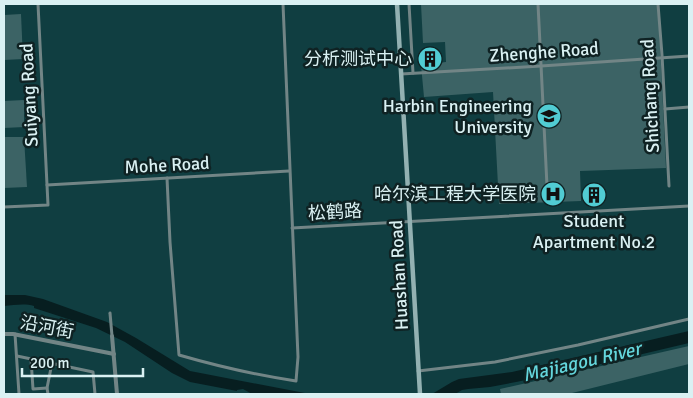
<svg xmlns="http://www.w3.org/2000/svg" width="693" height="398" viewBox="0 0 693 398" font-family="Signika,'Noto Sans SC',sans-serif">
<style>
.green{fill:#3c6365}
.water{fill:#071e20}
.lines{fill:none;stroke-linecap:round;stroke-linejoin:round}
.minor{stroke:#728586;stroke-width:3}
.tertiary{stroke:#728586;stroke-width:4}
.secondary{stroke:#93b1b2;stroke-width:4.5}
.labels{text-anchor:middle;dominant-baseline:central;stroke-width:5;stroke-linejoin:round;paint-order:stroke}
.street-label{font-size:18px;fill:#daf1f3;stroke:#0f2223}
.poi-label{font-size:18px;fill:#daf1f3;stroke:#0f2223;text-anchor:end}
.water-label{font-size:19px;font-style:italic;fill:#64d6dc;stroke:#0f2223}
</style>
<rect width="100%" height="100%" fill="#103e41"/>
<g class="green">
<polygon points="421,4 658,4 666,168 580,171 581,201 499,204 493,92 424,97 421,65 446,62 445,42 423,43"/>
<polygon points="21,14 23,59 4,60 4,15"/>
<polygon points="24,100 24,127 4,128 4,101"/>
<polygon points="4,137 24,137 27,187 4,188"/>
<polygon points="689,346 689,364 568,394 501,394 500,389"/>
</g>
<g class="water">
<path d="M4,295H25L43,299L107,322L136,338L190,371L310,394H252L243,389L237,390V391L190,382L172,373L125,342L96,328L34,308V306C25,303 14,305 4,306Z"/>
<polygon points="689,331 689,343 575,370 516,382 490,387 468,389 462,390 455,394 432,394 452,382 459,379 512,372"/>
</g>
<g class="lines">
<g class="minor">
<polyline points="409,4 413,73"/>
<polyline points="538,4 547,186"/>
<polyline points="658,4 662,55 669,186"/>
<polyline points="401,74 541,66 689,56"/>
<polyline points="665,109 689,107"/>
<path d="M167,178L170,242L179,355C217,366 256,375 296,381L298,357L283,4"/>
<polyline points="47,185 289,171"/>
<polyline points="4,207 48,205 38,4"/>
<polyline points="292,228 689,206"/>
<polyline points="110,313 112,336"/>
<polyline points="15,334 19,394"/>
<polyline points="17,356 93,372 95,394"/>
<polyline points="31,359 33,389 47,388"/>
<polyline points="418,371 495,362 578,345 689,319"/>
<polyline points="48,394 47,388 52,363"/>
</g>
<g class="tertiary">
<polyline points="4,334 13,334 114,354"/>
<polyline points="112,336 117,394"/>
</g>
<polyline class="secondary" points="397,4 420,394"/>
</g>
<defs>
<symbol id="building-disc" viewBox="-11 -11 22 22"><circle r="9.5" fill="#51ccd3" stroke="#0f2223"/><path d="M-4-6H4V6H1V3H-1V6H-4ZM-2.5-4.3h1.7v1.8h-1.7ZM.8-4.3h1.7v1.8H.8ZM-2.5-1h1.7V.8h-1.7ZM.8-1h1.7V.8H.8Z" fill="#111"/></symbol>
<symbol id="university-disc" viewBox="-11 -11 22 22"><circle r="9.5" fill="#51ccd3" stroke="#0f2223"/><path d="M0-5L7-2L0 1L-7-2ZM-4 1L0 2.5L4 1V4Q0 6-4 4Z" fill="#111"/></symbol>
<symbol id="hospital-disc" viewBox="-11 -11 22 22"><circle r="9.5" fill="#51ccd3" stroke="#0f2223"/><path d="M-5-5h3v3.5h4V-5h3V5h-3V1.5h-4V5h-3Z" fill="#111"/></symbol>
</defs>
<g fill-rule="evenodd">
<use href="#building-disc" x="416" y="45" width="28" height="28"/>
<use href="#university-disc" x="535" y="102" width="28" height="28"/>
<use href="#hospital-disc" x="539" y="180" width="28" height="28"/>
<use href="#building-disc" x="580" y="181" width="28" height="28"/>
</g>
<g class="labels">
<g class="street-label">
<text transform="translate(544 52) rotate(-4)">Zhenghe Road</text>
<text transform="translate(29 95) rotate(-93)">Suiyang Road</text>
<text transform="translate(650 96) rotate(-93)">Shichang Road</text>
<text transform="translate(167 165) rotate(-3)">Mohe Road</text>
<text transform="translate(335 212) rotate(-3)">松鹤路</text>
<text transform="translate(399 275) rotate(-93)">Huashan Road</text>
<text transform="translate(47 327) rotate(11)">沿河街</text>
</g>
<g class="poi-label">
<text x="412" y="59">分析测试中心</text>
<text x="532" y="106">Harbin Engineering<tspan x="532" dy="21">University</tspan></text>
<text x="536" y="194">哈尔滨工程大学医院</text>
<text x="594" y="221" text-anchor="middle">Student<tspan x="594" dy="21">Apartment No.2</tspan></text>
</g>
<g class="water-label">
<text transform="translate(582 362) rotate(-13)">Majiagou River</text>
</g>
</g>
<rect width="693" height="398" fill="none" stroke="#daf1f3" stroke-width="10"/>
<path d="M22 368v8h121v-8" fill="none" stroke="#daf1f3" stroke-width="2.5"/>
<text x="30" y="368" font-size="15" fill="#daf1f3" stroke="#0f2223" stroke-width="4" paint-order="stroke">200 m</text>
</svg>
